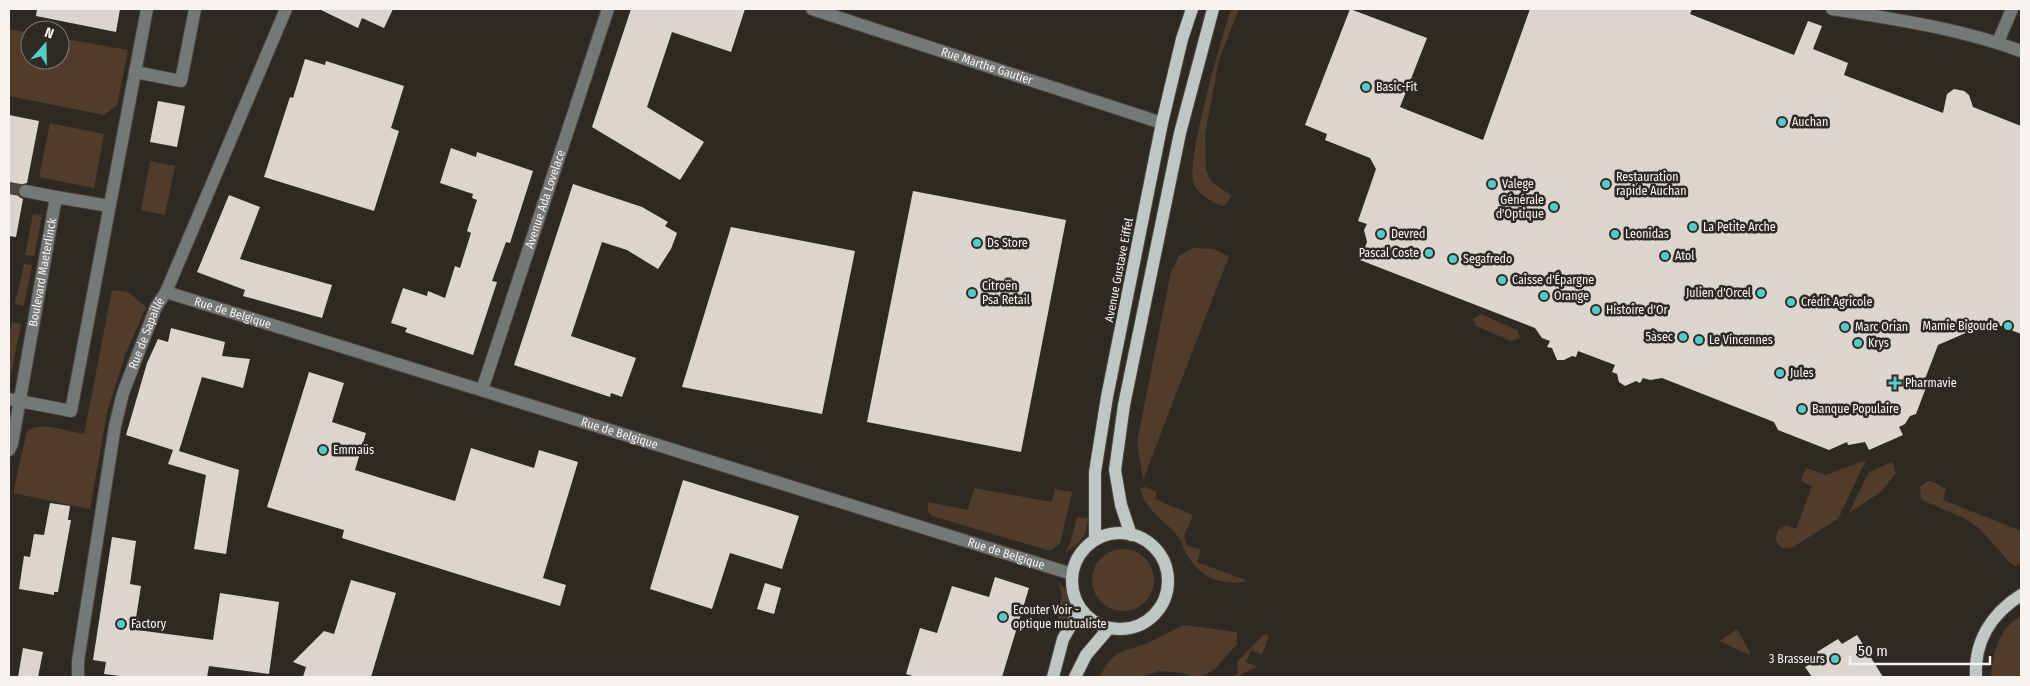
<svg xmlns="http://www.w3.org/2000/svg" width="2030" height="686" viewBox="0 0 2030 686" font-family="'Fira Sans Condensed',sans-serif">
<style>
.green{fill:#513c2b}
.building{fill:#dcd5cf}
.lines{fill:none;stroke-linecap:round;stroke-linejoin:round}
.minor-tunnel{stroke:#4d4743;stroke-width:12;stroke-dasharray:12 6;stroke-linecap:butt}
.minor-casing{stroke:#4b4541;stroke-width:14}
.major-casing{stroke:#4b4541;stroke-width:14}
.minor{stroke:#747878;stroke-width:12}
.major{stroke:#bec7c6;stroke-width:12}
.poi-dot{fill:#54cdc8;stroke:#2f2924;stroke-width:2}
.labels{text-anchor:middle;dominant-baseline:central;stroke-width:5;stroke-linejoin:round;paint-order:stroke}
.street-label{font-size:12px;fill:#f7f3f0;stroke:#2f2924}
.poi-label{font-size:12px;fill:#f7f3f0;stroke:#2f2924;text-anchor:start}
</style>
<rect width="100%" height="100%" fill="#2f2924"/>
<g class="green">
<path d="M1231,9H1239L1219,60L1205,134L1206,170L1212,182L1232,196L1224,206C1214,204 1198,194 1194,184C1185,162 1222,37 1231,9Z"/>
<polygon points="9,29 30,33 30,60 60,60 60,38 128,50 117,105 104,115 9,96"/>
<polygon points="50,123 104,134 94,188 39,177"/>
<polygon points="150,161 175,166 165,215 141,210"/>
<polygon points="33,214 42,215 34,256 25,255"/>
<polygon points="1193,248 1213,249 1229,256 1143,480 1137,442 1171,272 1179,256"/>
<polygon points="24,264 32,265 24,306 15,304"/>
<path d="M112,290L128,292L146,307L125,355L107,412L90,509L13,493L27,431C42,420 67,432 84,434Z"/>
<polygon points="1481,314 1517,330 1520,338 1511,341 1476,326 1473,319"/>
<polygon points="12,322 21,324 10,380 9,341"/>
<path d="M1866,460L1838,519L1793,547C1785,550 1779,548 1776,540L1777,531L1786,525L1796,529L1812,486L1801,481L1806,468L1826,475Z"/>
<polygon points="1892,462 1896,473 1881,492 1849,513 1869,472"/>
<polygon points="1931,481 1946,489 1943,500 2021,531 2021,565 2018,564 2016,566 2010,563 1980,529 1966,519 1924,501 1921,498 1920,487 1927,481"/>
<path d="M1145,487L1157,492L1155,499L1193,515L1184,536L1187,545L1201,550L1197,562L1248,581C1222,587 1199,577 1186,553C1182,546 1181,539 1175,533C1163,520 1143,507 1140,488Z"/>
<polygon points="974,488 1052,502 1055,489 1072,492 1060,544 1051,550 1047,550 932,516 928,511 928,502 968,510"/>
<path d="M1077,517L1088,518C1087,536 1080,543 1065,553L1071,541Z"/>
<circle cx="1123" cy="580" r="31"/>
<polygon points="1058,580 1070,597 1069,612 1063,624 1058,618 1062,594"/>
<path d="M2021,616V677H1991C1993,653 1998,629 2021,616Z"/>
<path d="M1185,625L1237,632V644L1215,669L1205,675L1194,677L1182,673L1159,671L1141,677H1100C1114,647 1124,653 1150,642C1162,637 1172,629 1185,625Z"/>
<polygon points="1737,629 1750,653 1750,655 1719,641"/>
<polygon points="1264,634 1269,636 1262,655 1251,650 1246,662 1257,667 1241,674 1240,677 1234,677 1238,673 1237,662"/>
</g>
<g class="building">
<polygon points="37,9 120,9 116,32 36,16"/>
<polygon points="319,9 393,9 384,28 362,18 358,28"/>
<polygon points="631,9 745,9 731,52 672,32 647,107 704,142 680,180 592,127"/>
<polygon points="1350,9 1427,38 1400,107 1483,140 1530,9 1692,9 1690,14 1794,55 1808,21 1822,26 1813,49 1848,63 1844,75 1943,113 1947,94 1954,89 1964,91 1969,95 1973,107 2021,126 2021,334 1991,322 1938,345 1925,379 1927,385 1916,414 1910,416 1905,424 1899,427 1903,435 1869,450 1865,442 1848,445 1847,442 1829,450 1778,430 1774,422 1662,378 1650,380 1643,378 1640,383 1636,381 1625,386 1619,382 1617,374 1612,372 1615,365 1578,351 1576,357 1572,356 1564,360 1557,360 1552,348 1547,347 1550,341 1542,338 1535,328 1360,260 1367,242 1364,230 1367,224 1358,221 1376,169 1370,158 1325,140 1327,134 1305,125"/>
<polygon points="305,59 325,65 326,61 404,86 391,128 399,131 374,211 264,177 290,97 293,98"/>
<polygon points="158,101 185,106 177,147 150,142"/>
<polygon points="9,115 39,121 27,183 19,185 17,190 19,197 23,199 16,237 9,236"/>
<polygon points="451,148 476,157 477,152 533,171 510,243 506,242 492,281 497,282 473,355 405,332 407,328 391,323 403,288 427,296 428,291 445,298 455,266 460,268 471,233 467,231 477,200 472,198 473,194 440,183"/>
<polygon points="573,184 642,207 668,222 665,226 677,233 671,249 658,269 627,250 602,242 571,336 636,358 622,397 611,393 610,397 514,365"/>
<polygon points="913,191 1066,220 1021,452 867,422"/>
<polygon points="229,195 260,207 240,259 332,285 322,318 243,296 245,290 197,272"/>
<polygon points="731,227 855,251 822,414 682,387"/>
<polygon points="171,328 225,342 222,356 250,359 243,388 202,377 179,451 239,470 226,554 194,549 206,475 168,464 173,450 126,435 147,363 158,339 168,342"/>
<polygon points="309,372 344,383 332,422 366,433 355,470 455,501 471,448 534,468 539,450 578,462 543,578 566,585 560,606 342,538 344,530 267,507"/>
<polygon points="683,480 799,516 782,569 730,553 712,609 650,589"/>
<polygon points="50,503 70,506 68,520 71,520 58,592 54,592 54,595 19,589 24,556 30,557 34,534 44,535"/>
<polygon points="112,537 136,541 130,584 141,586 136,618 139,618 137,630 213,640 220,593 279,602 269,674 209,666 207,677 129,677 104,674 106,662 93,660"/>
<polygon points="995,577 1029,588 1002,677 916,677 906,674 920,628 937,633 952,586 989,597"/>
<polygon points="351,580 396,593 371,677 303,677 306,667 293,662 324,631 334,634"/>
<polygon points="765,583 781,588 774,614 757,609"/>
<polygon points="1857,635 1883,677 1812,677 1805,667 1820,658 1817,652 1838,639 1842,644"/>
<polygon points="23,648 43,652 38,677 18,677"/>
</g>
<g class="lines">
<polyline class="minor-tunnel" points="9,188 25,191"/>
<defs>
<g id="minor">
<path id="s1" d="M812,9L1162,123"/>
<path d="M1832,9C1895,19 1961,29 2021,51"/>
<polyline points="1998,42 2012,9"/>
<polyline points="135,72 181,81 195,9"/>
<polyline points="25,191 56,197"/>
<path id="s2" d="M166,292L1072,574"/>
<path id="s3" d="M482,390L608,9"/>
<polyline points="9,399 71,411 147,9"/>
<path id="s4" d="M9,450L12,444L56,197L109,206"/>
<path id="s5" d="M78,677V661L115,426L123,393L156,307L166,292L286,9"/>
</g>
<g id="major">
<circle cx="1120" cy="581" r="48"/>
<polyline points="1131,535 1121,505 1115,470 1124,405 1180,133 1213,9"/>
<polyline points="1095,540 1095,472 1107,397 1162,123 1182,39 1192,9"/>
<polyline points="1053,677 1063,639 1080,609"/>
<polyline points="1075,677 1086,655 1109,628"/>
<path d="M1976,677C1974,642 1991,614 2021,595"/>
</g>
</defs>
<use href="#minor" class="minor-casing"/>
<use href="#major" class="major-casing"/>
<use href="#minor" class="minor"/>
<use href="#major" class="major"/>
</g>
<g class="poi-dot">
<circle cx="1366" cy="87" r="5"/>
<circle cx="1782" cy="122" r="5"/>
<circle cx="1492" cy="184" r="5"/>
<circle cx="1606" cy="184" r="5"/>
<circle cx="1554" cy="207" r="5"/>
<circle cx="1693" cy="227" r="5"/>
<circle cx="1381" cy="234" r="5"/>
<circle cx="1615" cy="234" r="5"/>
<circle cx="977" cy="243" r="5"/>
<circle cx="1429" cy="253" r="5"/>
<circle cx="1665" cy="256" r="5"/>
<circle cx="1453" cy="259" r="5"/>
<circle cx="1502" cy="280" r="5"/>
<circle cx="972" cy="293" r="5"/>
<circle cx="1761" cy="293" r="5"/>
<circle cx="1544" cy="296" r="5"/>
<circle cx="1791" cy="302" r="5"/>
<circle cx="1596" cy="310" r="5"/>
<circle cx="2008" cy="326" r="5"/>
<circle cx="1845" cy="327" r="5"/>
<circle cx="1683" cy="337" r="5"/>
<circle cx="1699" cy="340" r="5"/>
<circle cx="1858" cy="343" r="5"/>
<circle cx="1780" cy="373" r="5"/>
<path d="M1892.5 375.5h5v5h5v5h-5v5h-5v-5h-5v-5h5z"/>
<circle cx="1802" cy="409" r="5"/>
<circle cx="323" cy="450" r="5"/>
<circle cx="1003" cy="617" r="5"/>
<circle cx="121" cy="624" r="5"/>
<circle cx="1835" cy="659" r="5"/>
</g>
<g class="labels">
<g class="street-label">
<text stroke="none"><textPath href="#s1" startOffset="184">Rue Marthe Gautier</textPath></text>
<text stroke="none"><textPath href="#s3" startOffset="201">Avenue Ada Lovelace</textPath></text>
<text transform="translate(1119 270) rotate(-79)">Avenue Gustave Eiffel</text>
<text stroke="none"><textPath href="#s4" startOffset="181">Boulevard Maeterlinck</textPath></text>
<text stroke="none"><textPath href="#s2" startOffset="70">Rue de Belgique</textPath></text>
<text stroke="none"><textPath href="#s5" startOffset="352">Rue de Sapaillé</textPath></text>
<text stroke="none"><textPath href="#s2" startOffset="475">Rue de Belgique</textPath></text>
<text stroke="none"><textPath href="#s2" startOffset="880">Rue de Belgique</textPath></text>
</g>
<g class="poi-label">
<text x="1376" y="87">Basic-Fit</text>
<text x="1792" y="122">Auchan</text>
<text x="1616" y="177">Restauration<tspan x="1616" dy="14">rapide Auchan</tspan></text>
<text x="1502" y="184">Valege</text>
<text x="1544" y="200" text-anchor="end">Générale<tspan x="1544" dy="14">d'Optique</tspan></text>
<text x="1703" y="227">La Petite Arche</text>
<text x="1391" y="234">Devred</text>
<text x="1625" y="234">Leonidas</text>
<text x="987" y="243">Ds Store</text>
<text x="1419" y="253" text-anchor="end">Pascal Coste</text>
<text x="1675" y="256">Atol</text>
<text x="1463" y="259">Segafredo</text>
<text x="1512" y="280">Caisse d'Épargne</text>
<text x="982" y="286">Citroën<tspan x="982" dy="14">Psa Retail</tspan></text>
<text x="1751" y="293" text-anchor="end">Julien d'Orcel</text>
<text x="1554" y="296">Orange</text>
<text x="1801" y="302">Crédit Agricole</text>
<text x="1606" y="310">Histoire d'Or</text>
<text x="1998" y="326" text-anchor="end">Mamie Bigoude</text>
<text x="1855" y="327">Marc Orian</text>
<text x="1673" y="337" text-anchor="end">5àsec</text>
<text x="1709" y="340">Le Vincennes</text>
<text x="1868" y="343">Krys</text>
<text x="1790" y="373">Jules</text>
<text x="1905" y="383">Pharmavie</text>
<text x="1812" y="409">Banque Populaire</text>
<text x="333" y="450">Emmaüs</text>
<text x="1013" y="610">Ecouter Voir -<tspan x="1013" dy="14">optique mutualiste</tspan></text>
<text x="131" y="624">Factory</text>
<text x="1825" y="659" text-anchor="end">3 Brasseurs</text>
</g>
</g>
<rect width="2030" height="686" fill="none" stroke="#f7f3f0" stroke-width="20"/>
<g transform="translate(45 45) rotate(20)"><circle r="24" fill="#2f2924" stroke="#7f7a76"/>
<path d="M0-4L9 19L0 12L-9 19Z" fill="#54cdc8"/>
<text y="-8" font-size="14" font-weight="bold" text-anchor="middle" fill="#f7f3f0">N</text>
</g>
<path d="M1850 656v8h140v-8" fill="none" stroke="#f7f3f0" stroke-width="2.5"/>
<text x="1858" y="656" font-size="15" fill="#f7f3f0" stroke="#2f2924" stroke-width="4" paint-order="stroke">50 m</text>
</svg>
